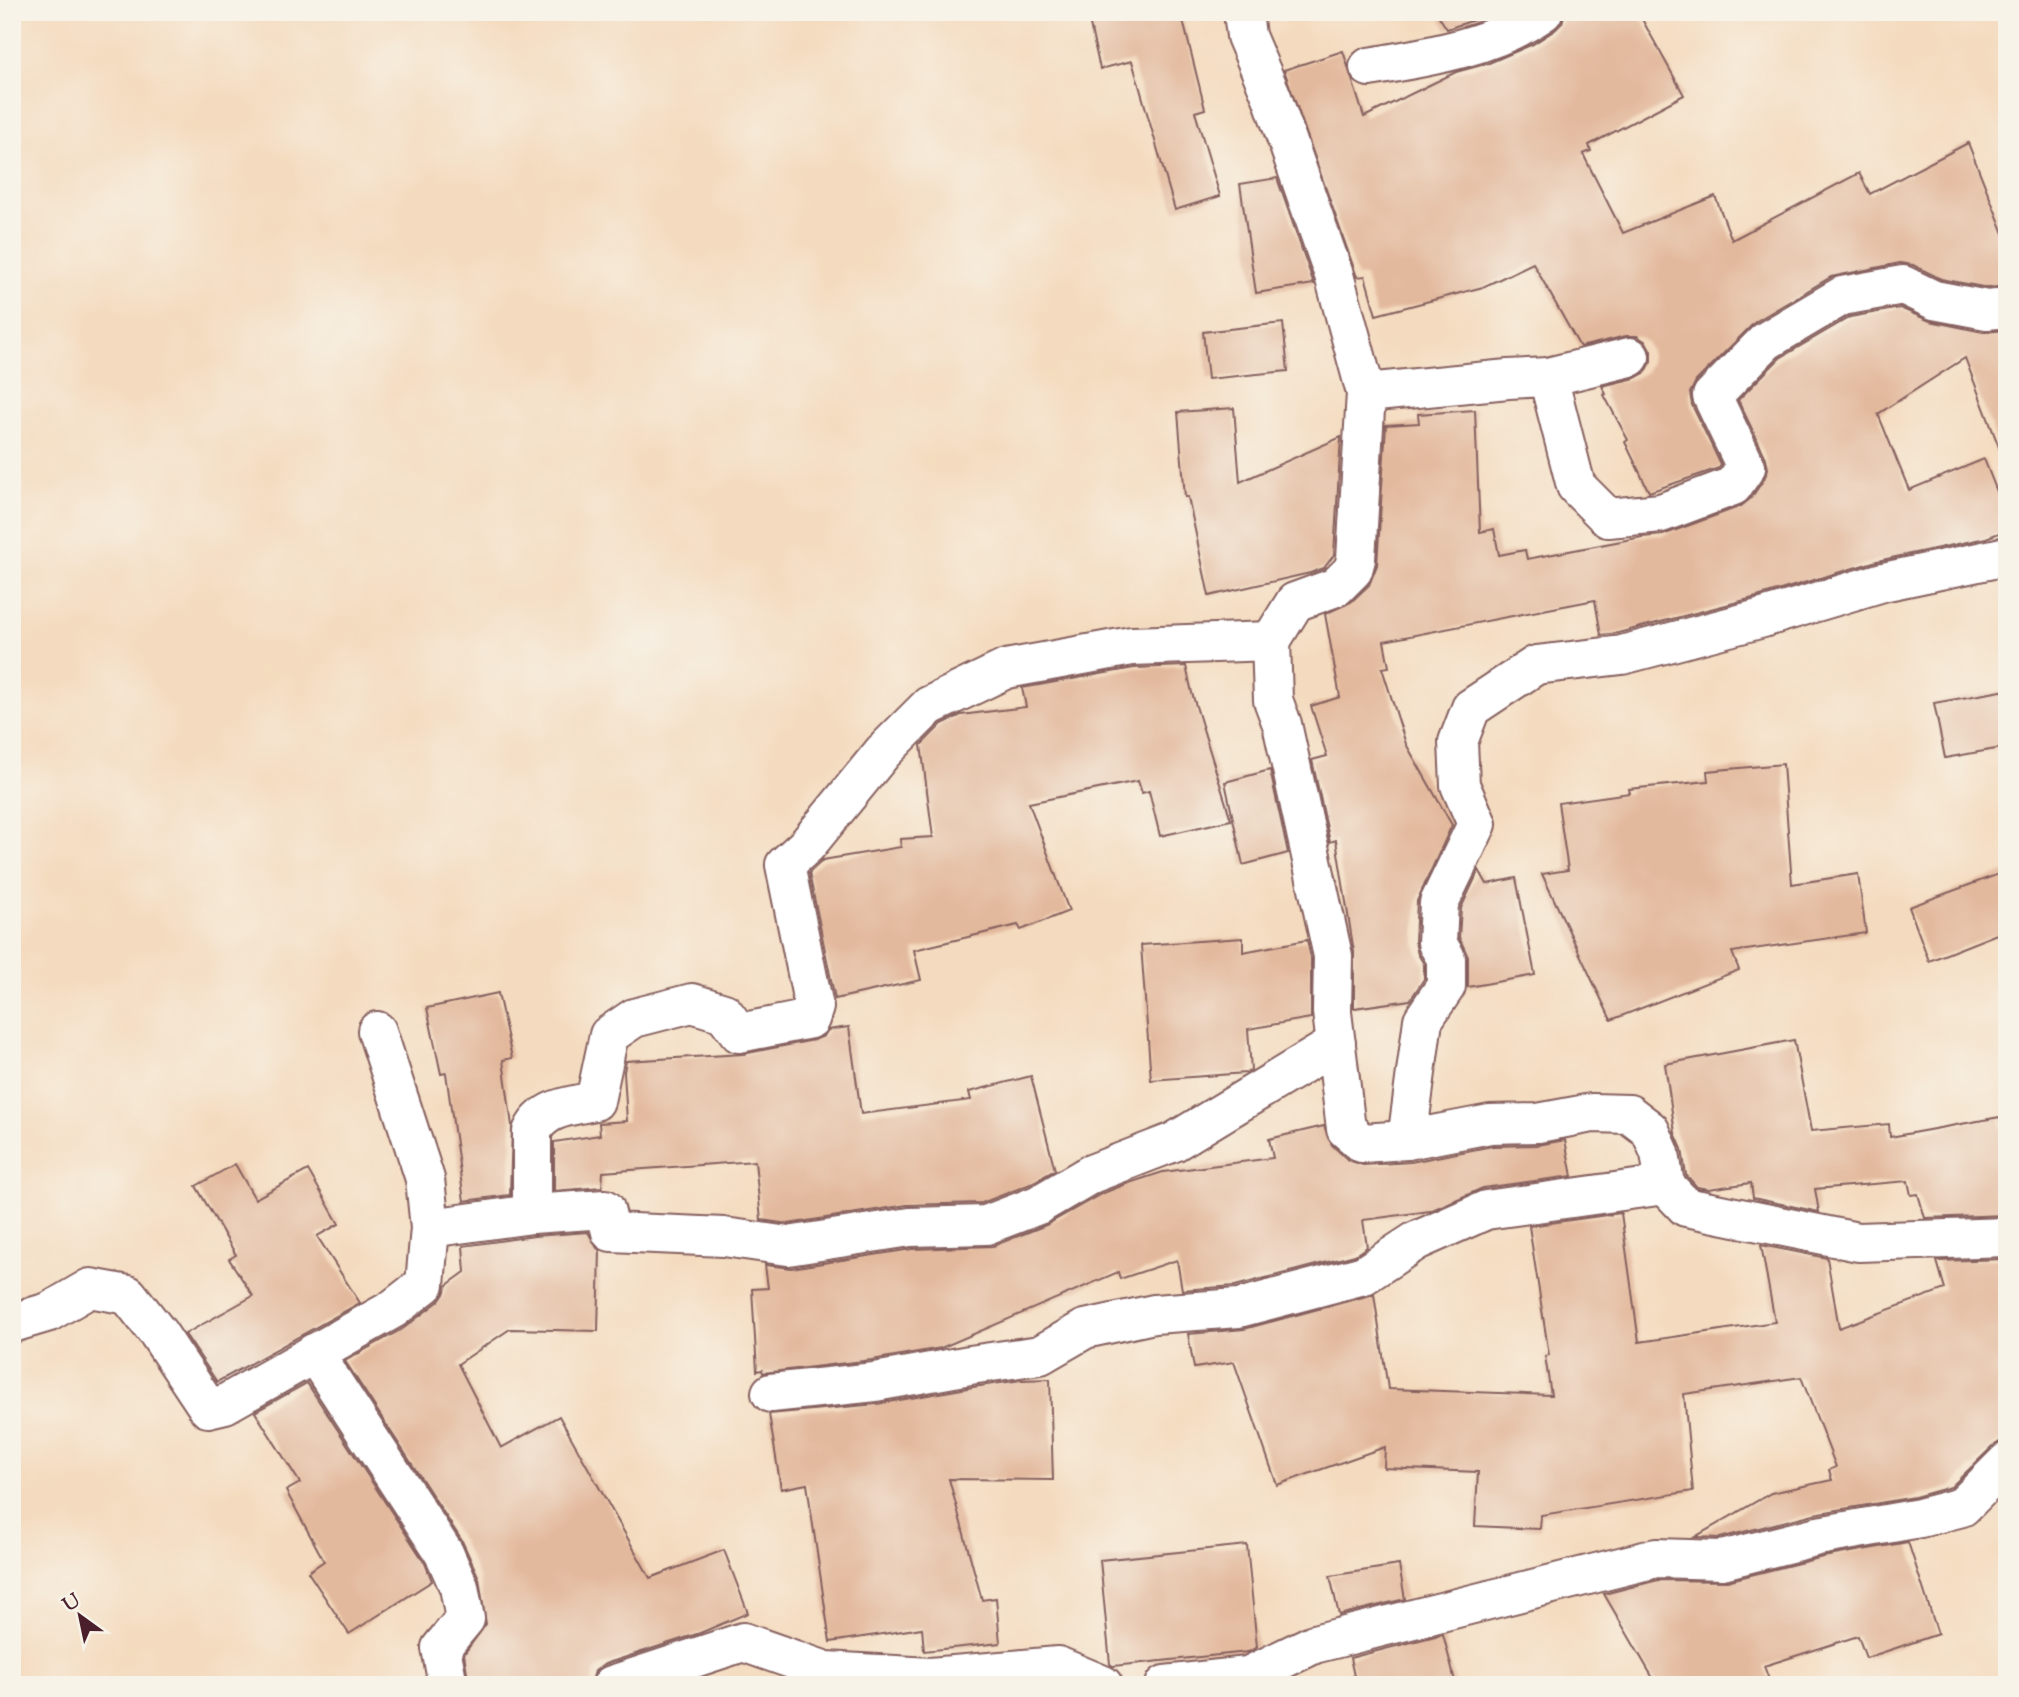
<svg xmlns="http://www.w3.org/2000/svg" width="2019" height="1697" viewBox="0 0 2019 1697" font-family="'Sorts Mill Goudy',serif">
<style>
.building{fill:#e3b99d}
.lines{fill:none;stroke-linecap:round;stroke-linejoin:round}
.minor-casing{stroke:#86615f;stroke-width:42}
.minor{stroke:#fff;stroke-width:38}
</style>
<rect width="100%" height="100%" fill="#f7f3e8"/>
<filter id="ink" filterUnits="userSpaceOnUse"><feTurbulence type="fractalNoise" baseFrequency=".0143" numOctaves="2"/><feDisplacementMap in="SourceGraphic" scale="14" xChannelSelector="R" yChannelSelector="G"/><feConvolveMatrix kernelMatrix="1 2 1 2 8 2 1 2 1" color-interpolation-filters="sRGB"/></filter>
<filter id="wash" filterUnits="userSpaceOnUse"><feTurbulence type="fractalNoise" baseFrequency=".00686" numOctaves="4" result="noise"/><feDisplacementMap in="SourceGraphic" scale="28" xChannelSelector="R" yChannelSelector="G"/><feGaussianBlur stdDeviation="1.57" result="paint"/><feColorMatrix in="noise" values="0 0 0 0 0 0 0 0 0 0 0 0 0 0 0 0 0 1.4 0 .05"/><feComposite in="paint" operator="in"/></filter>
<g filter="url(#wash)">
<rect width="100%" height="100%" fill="#f4dbbf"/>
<g id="blocks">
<g class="building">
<polygon points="1087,12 1181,12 1205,109 1195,112 1220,196 1175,210 1132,61 1100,69"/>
<polygon points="1436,12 1498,12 1447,29"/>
<polygon points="1565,12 1638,12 1684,95 1589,145 1591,151 1583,154 1623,233 1715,196 1732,240 1859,173 1870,194 1968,143 2007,241 2007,286 1988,288 1941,279 1913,265 1900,263 1831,277 1755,322 1696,381 1690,393 1692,405 1721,465 1719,468 1649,492 1625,442 1628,440 1604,395 1606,394 1602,386 1635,378 1646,372 1651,362 1651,351 1646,342 1637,336 1626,336 1580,347 1533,263 1483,287 1376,315 1365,276 1357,277 1284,70 1343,51 1364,117 1456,72 1489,63 1533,44 1555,30 1562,23"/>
<polygon points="1277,178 1314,284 1256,293 1240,184"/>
<polygon points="1900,308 1930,321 1983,332 2007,330 2007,454 2002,455 1965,358 1878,414 1909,490 1984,459 2007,517 2007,530 1986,538 1877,561 1757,597 1618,633 1601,635 1595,600 1384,641 1389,667 1382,668 1406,744 1452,825 1417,901 1415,942 1418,954 1424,964 1424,979 1410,1000 1354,1008 1354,952 1336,840 1330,842 1312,760 1327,756 1311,706 1340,697 1325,614 1351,602 1369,585 1377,565 1386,425 1419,423 1418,414 1475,410 1480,532 1494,529 1499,555 1525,550 1527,559 1642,537 1663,535 1741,506 1751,498 1764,479 1768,469 1766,458 1738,400 1780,358 1850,317"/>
<polygon points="1283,323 1288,371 1208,379 1203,332"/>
<polygon points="1234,408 1240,482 1341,437 1334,555 1324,568 1310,573 1209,596 1188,497 1185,497 1178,412"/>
<polygon points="1186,666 1192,693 1231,820 1160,836 1149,791 1142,793 1138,781 1029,803 1069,911 1021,930 1018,925 914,950 921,980 835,999 809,873 823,860 901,847 900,839 933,837 921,745 942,724 961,715 1026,707 1022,688 1134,668"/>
<polygon points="2007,690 2007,747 1945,758 1934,703"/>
<polygon points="1783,764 1792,884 1858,874 1866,933 1732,952 1739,970 1611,1020 1542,874 1568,870 1558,803 1630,793 1629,789 1708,781 1707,771"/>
<polygon points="1270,770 1288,853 1243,865 1225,782"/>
<polygon points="1479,870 1487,884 1516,878 1535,975 1468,987 1468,957 1459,937 1461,908"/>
<polygon points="2007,871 2007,930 1929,961 1909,907"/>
<polygon points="1243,938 1243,952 1307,940 1311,958 1311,1018 1248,1029 1251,1070 1246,1073 1151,1080 1141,945"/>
<polygon points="498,993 512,1058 503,1060 512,1126 510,1195 464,1201 446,1073 441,1074 427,1008"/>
<polygon points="849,1027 861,1114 971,1100 969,1092 1031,1076 1055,1170 1028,1185 982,1203 907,1205 788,1224 761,1220 755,1161 603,1172 602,1187 554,1191 554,1142 600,1135 599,1123 627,1121 624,1072 626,1061 743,1054 814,1040 824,1036 828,1030"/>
<polygon points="1794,1040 1811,1131 1889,1124 1890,1137 2000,1117 2007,1157 2007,1215 1925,1218 1918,1194 1911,1195 1908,1181 1815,1189 1819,1212 1753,1198 1751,1183 1708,1189 1697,1187 1686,1175 1682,1149 1675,1133 1665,1064"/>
<polygon points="1324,1126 1332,1145 1348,1160 1363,1165 1411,1162 1492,1146 1538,1145 1565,1140 1572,1176 1483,1188 1430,1211 1363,1220 1367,1247 1355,1255 1235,1286 1182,1290 1177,1260 1120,1279 1118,1272 941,1348 872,1360 763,1373 762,1370 757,1371 752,1289 768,1288 765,1265 791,1268 912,1249 993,1246 1046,1225 1101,1194 1126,1184 1163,1172 1273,1158 1269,1139"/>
<polygon points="235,1164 255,1199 308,1170 339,1224 317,1236 360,1303 217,1382 185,1334 253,1296 229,1259 236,1255 196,1186"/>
<polygon points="1621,1213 1639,1342 1775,1322 1761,1245 1827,1258 1839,1328 1945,1289 1937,1261 2007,1259 2007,1441 2001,1441 1992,1447 1951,1487 1915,1497 1814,1514 1720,1538 1695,1537 1771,1493 1832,1480 1829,1470 1836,1467 1801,1377 1684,1394 1693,1491 1541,1515 1540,1529 1475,1526 1478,1472 1384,1468 1385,1447 1277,1485 1234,1362 1194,1368 1188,1334 1244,1329 1374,1294 1388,1389 1551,1395 1545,1356 1549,1355 1529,1226"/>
<polygon points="588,1232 597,1248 600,1250 598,1331 510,1329 458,1364 501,1448 559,1416 650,1578 724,1550 748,1613 700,1633 605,1664 595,1671 591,1685 469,1685 464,1654 486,1624 479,1578 462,1541 345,1361 404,1328 439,1301 444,1294 447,1285 465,1272 463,1246 534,1236"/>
<polygon points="1050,1379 1053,1480 949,1479 982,1600 996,1598 1000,1643 924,1651 922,1628 830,1642 807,1484 781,1489 769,1414 877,1404 973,1387 1021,1380"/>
<polygon points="307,1383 425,1563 432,1581 349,1634 308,1572 324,1561 286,1491 300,1483 255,1412"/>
<polygon points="1908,1542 1938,1634 1866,1658 1858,1636 1764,1666 1771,1685 1657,1685 1604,1594 1658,1580 1727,1581 1823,1557"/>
<polygon points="1247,1545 1257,1647 1248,1652 1113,1666 1110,1664 1100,1560"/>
<polygon points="1399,1565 1405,1599 1339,1615 1330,1576"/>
<polygon points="1443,1634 1456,1685 1356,1685 1350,1658"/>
</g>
</g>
</g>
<g filter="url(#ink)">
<use href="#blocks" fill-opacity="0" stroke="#86615f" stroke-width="2"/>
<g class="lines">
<defs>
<g id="minor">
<polyline points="1243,12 1246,36 1272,97 1334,275 1366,393 1356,559 1353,570 1336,587 1295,602 1271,641 1273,700 1282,724 1333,956 1332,1012 1346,1129 1362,1143 1407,1140 1490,1124 1538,1123 1592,1113 1629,1114 1650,1130 1660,1153 1665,1185 1686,1207 1858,1242 2007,1237"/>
<path d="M1369,67C1428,57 1493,47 1543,12"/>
<polyline points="1548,377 1576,486 1608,518 1661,513 1733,486 1746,467 1712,396 1766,341 1842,296 1903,285 1934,300 1987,310 2007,308"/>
<polyline points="1366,393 1508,379 1548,377 1630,357"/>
<polyline points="1407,1140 1423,1020 1446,986 1446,958 1437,943 1439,903 1477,824 1460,785 1458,742 1471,708 1536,665 1622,655 1763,618 1883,582 2007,556"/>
<path d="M532,1214V1132C543,1107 571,1106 595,1101L609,1035L634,1018L692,1003L724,1013L739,1033L810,1019L814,1007L785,865L807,845L883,752L929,706L1006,669L1132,646L1271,641"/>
<polyline points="430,1228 532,1214 605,1209 611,1232 724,1237 788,1246 910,1227 986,1225 1038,1205 1091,1174 1174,1142 1336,1044"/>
<polyline points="12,1323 49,1312 90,1288 128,1295 158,1333 208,1408 225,1404 393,1309 425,1284 430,1228 425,1179 377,1031"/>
<polyline points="314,1353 444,1553 459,1587 465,1619 441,1648 448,1685"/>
<polyline points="771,1393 875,1382 970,1365 1040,1355 1085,1329 1154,1314 1239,1308 1364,1275 1416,1241 1486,1210 1665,1185"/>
<polyline points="612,1685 743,1642 826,1671 930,1677 1058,1666 1103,1685"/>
<polyline points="1165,1685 1248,1676 1314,1644 1656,1558 1722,1560 1818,1536 1920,1518 1962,1507 2007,1462"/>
</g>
</defs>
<use href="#minor" class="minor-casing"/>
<use href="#minor" class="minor"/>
</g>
</g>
<rect width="2019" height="1697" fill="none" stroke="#f7f3e8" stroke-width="42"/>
<g transform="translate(80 1616) rotate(327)" stroke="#f7f3e8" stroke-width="5" paint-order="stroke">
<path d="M0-5L12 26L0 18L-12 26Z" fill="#4a1f2b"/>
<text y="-10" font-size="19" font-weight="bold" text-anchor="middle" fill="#4a1f2b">U</text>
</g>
</svg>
